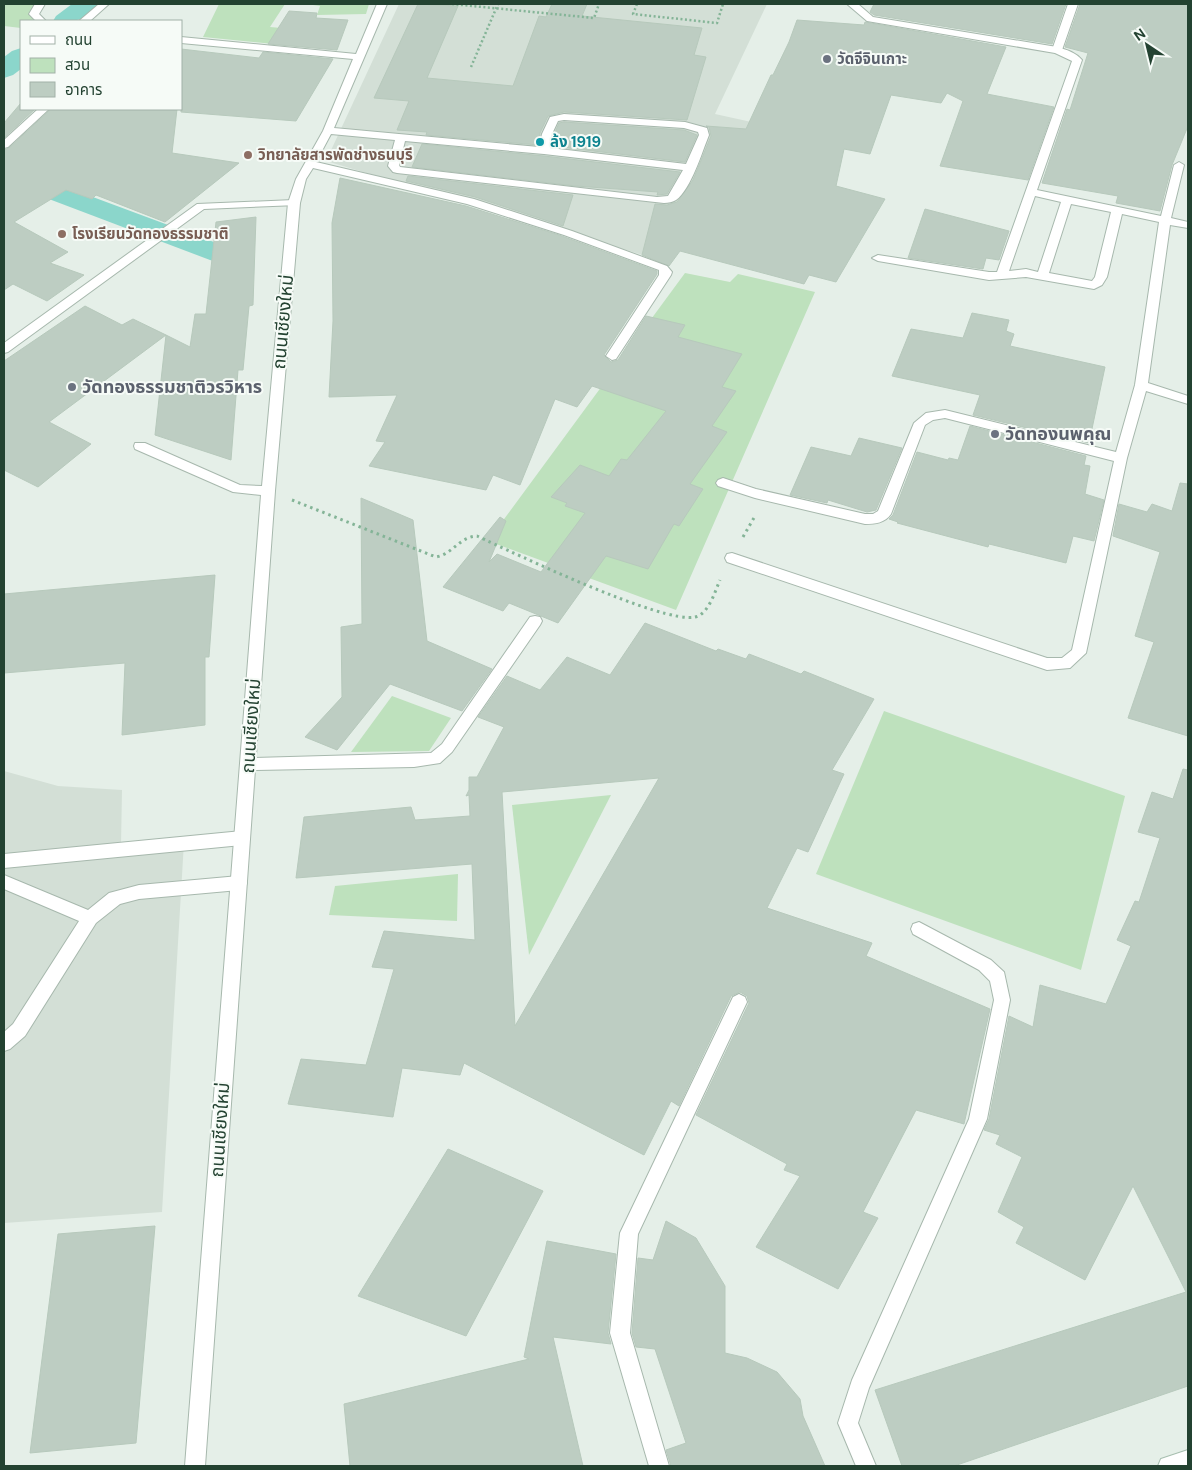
<svg xmlns="http://www.w3.org/2000/svg" width="1192" height="1470" viewBox="0 0 1192 1470" font-family="'DM Sans','Noto Sans Thai',sans-serif">
<style>
.built{fill:#d3dfd6}
.green{fill:#bee1bd}
.lines{fill:none;stroke-linecap:round;stroke-linejoin:round}
.canal{fill:#8bd6cb;fill-rule:evenodd}
.building{fill:#bdcdc2;stroke:#b7c9bc;fill-rule:evenodd}
.service-casing{stroke:#a7b8ad;stroke-width:2}
.minor-casing{stroke:#a7b8ad;stroke-width:2}
.secondary-casing{stroke:#a6beaf;stroke-width:2}
.path-far1{stroke:#84b497;stroke-width:2.5;stroke-dasharray:2 2.5;stroke-linecap:butt}
.path{stroke:#84b497;stroke-width:3;stroke-dasharray:2.5 4;stroke-linecap:butt}
.service{fill:#fff;fill-rule:evenodd}
.minor{fill:#fff;fill-rule:evenodd}
.secondary{fill:#fff;fill-rule:evenodd}
.worship-dot{fill:#6b7280;stroke:#f6fbf7;stroke-width:2}
.culture-dot{fill:#0f9aa8;stroke:#f6fbf7;stroke-width:2}
.education-dot{fill:#8d6e63;stroke:#f6fbf7;stroke-width:2}
.labels{text-anchor:middle;dominant-baseline:central;stroke-width:4;stroke-linejoin:round;paint-order:stroke}
.far-worship-label{font-size:15px;font-weight:bold;fill:#5b616d;stroke:#f6fbf7;text-anchor:start}
.far-culture-label{font-size:15px;font-weight:bold;fill:#0d838f;stroke:#f6fbf7;text-anchor:start}
.far-education-label{font-size:15px;font-weight:bold;fill:#785e54;stroke:#f6fbf7;text-anchor:start}
.street-label{font-size:18px;fill:#234231;stroke:#f6fbf7}
.worship-label{font-size:18px;font-weight:bold;fill:#5b616d;stroke:#f6fbf7;text-anchor:start}
</style>
<rect width="100%" height="100%" fill="#e5efe8"/>
<g class="built">
<polygon points="399,4 767,4 715,114 756,123 663,261 326,161"/>
<polygon points="4,771 58,786 122,790 121,845 184,842 162,1212 4,1223"/>
</g>
<g class="green">
<polygon points="4,4 36,4 29,14 35,21 21,21 21,28 4,26"/>
<polygon points="219,4 285,4 270,27 293,29 283,45 203,37"/>
<polygon points="306,4 369,4 366,14 317,15 320,6"/>
<polygon points="685,273 730,282 738,274 815,292 676,610 488,541"/>
<polygon points="392,696 451,718 429,751 351,752"/>
<polygon points="884,711 1125,796 1081,970 816,874"/>
<polygon points="611,795 529,955 512,805"/>
<polygon points="458,874 457,921 329,915 335,886"/>
</g>
<g class="lines">
<g class="canal">
<path d="M72,4H100C87,23 73,21 53,21L56,16Z"/>
<polygon points="21,48 21,69 13,75 4,78 4,57 12,51"/>
<polygon points="4,164 230,248 235,254 230,260 220,263 210,260 4,182"/>
</g>
</g>
<g class="building">
<polygon points="418,4 458,6 427,78 513,86 539,16 546,17 552,4 587,4 582,16 702,28 694,55 706,57 687,120 564,112 548,116 540,133 538,145 426,135 427,132 397,130 409,101 374,98"/>
<polygon points="874,4 1066,4 1052,44 874,15 870,12"/>
<polygon points="1080,4 1188,4 1188,126 1172,165 1160,211 1116,203 1118,196 1042,183 1067,109 1070,110 1088,53 1065,47"/>
<polygon points="289,11 317,13 316,18 348,20 337,50 268,44"/>
<polygon points="797,20 864,25 865,22 1006,47 987,94 1054,107 1028,180 940,166 963,101 947,93 941,103 891,95 870,154 844,149 836,186 885,199 836,282 809,275 804,284 680,251 669,266 642,255 655,204 667,205 677,202 693,180 711,136 709,127 706,126 746,129 771,75 773,75 789,42"/>
<polygon points="181,49 259,58 263,52 333,59 296,121 181,112"/>
<polygon points="21,103 21,109 35,109 4,138 4,123"/>
<polygon points="51,109 177,109 172,153 239,163 165,222 96,195 92,199 66,190 14,222 68,252 50,263 84,275 47,301 13,284 4,290 4,150 9,148"/>
<polygon points="564,122 684,130 697,135 685,162 552,146 554,135 559,123"/>
<polygon points="422,144 544,156 680,172 667,194 657,195 658,192 576,186 412,167"/>
<polygon points="408,176 573,195 563,226 475,197 406,181"/>
<polygon points="340,178 466,206 559,235 657,271 657,274 604,355 611,362 618,360 646,316 685,325 678,337 742,354 722,387 736,391 712,426 727,432 690,484 703,489 679,526 674,524 648,569 606,556 558,623 509,603 503,611 443,587 500,517 506,521 489,562 497,554 541,572 585,513 565,506 567,503 551,497 580,465 609,476 621,459 627,460 666,411 592,386 577,407 555,399 520,485 493,475 486,490 369,466 385,442 376,441 397,395 329,397 333,321 332,223"/>
<polygon points="925,209 1009,231 999,260 986,258 983,269 908,258"/>
<polygon points="256,217 253,305 249,306 243,370 238,370 231,460 155,435 166,335 190,347 195,314 206,314 216,222"/>
<polygon points="85,306 122,325 133,319 166,335 49,422 91,444 38,487 4,470 4,361"/>
<polygon points="972,313 1009,320 1006,331 1014,334 1010,346 1105,367 1089,443 973,415 980,395 892,376 911,329 963,338"/>
<polygon points="970,426 1086,456 1084,465 1090,466 1085,494 1104,500 1094,541 1073,536 1066,563 989,544 988,547 897,523 898,522 889,519 893,515 917,452 948,460 949,458 958,460"/>
<polygon points="859,438 902,448 876,510 867,512 828,500 827,503 790,495 811,447 851,456"/>
<polygon points="1180,483 1188,484 1188,736 1128,718 1154,642 1135,636 1160,552 1113,536 1119,504 1147,512 1152,504 1172,511"/>
<polygon points="361,498 413,520 427,641 492,669 462,711 390,684 337,750 305,737 342,697 341,627 362,624"/>
<polygon points="215,575 209,657 205,657 205,725 122,735 125,663 4,673 4,594"/>
<path d="M645,623L716,651L718,649L746,659L749,654L801,674L804,671L874,699L832,770L844,774L808,852L797,848L767,908L872,943L866,956L990,1009L964,1124L916,1110L863,1212L878,1218L838,1289L756,1247L800,1176L784,1170L787,1164L696,1115L749,1003L747,996L740,992L731,996L679,1106L671,1101L644,1155L464,1063L460,1075L402,1068L393,1117L288,1104L301,1059L366,1065L394,969L372,967L384,931L475,940L472,864L296,878L304,817L411,807L415,820L470,816L469,795L466,796L469,790V777H477L504,727L478,717L507,676L540,690L567,657L610,675ZM659,778L515,1026L502,792Z"/>
<polygon points="1183,769 1188,770 1188,1386 954,1466 902,1466 875,1390 1186,1292 1133,1186 1085,1280 1016,1243 1024,1227 998,1212 1022,1157 996,1144 1000,1135 984,1130 989,1119 1009,1016 1033,1027 1040,985 1106,1004 1131,946 1117,940 1135,901 1139,902 1160,838 1138,832 1152,792 1173,799"/>
<polygon points="448,1149 543,1191 466,1336 358,1296"/>
<polygon points="666,1221 696,1238 725,1286 725,1353 747,1358 777,1372 800,1399 803,1416 825,1466 671,1466 666,1450 686,1443 655,1349 636,1347 632,1333 638,1258 653,1260"/>
<polygon points="155,1226 136,1443 30,1453 58,1234"/>
<polygon points="547,1241 616,1254 608,1333 611,1344 553,1337 583,1466 350,1466 344,1404 529,1359 524,1357"/>
</g>
<g class="lines">
<defs>
<g id="service">
<path d="M847,4H858L873,17L1057,47C1067,50 1075,52 1082,60L1037,190L1161,216L1174,165L1179,162L1184,165L1171,218L1188,222V228L1170,225L1148,383L1188,396V404L1146,391L1127,458L1086,653L1070,668L1047,670L727,562L725,558L727,554L732,553L1047,658H1062L1072,650L1114,461L945,418L933,420L925,425L891,514C885,523 875,524 865,524L755,498L718,486L716,483L718,480L723,478L756,489L865,514H873L878,511L914,423L926,413L945,410L1116,452L1135,385L1159,222L1122,214L1107,277L1102,285L1094,289L1026,277L989,280L878,261L872,258L878,255L989,272H997L1072,61L1055,53L867,21ZM1035,196L1061,202L1038,272L1026,269L1009,271ZM1071,204L1111,212L1095,277L1092,281L1049,273Z"/>
<polygon points="294,200 300,203 298,205 204,209 8,352 4,353 4,343 197,204"/>
<polygon points="535,616 540,617 542,621 540,625 452,752 440,763 414,767 256,770 248,773 243,771 240,767 243,763 254,758 431,753 442,744 530,617"/>
<polygon points="242,831 248,833 250,838 248,843 242,845 4,868 4,854"/>
<polygon points="4,875 88,910 109,893 139,885 239,876 245,878 247,883 245,888 239,890 139,899 120,904 96,923 25,1036 10,1049 4,1051 4,1032 13,1024 79,921 4,889"/>
<polygon points="739,994 745,997 747,1002 638,1234 630,1333 669,1466 649,1466 610,1333 620,1233 733,997"/>
</g>
<g id="minor">
<polygon points="35,4 45,4 39,14 46,21 36,21 29,14"/>
<polygon points="99,4 109,4 90,21 79,21"/>
<path d="M377,4H387L334,128L539,147L542,134L550,117L564,114L685,122L707,128L709,135C702,152 691,189 676,200C673,202 668,203 664,203L397,173L393,172L388,166L395,140L331,134L316,162L474,199L572,231L667,266L672,272L671,275L616,359L612,360L606,356L659,275V270L564,235L467,204L313,168L306,179L300,203L275,491L205,1466H185L261,495L233,492L135,449L134,446L135,443H145L240,485L262,486L288,203L296,179L323,131L353,59L181,43V37L356,54ZM564,120L684,128L698,132L699,135L686,164L550,148L552,134L558,121ZM405,141L544,154L683,170L668,196L657,197L400,167L399,165Z"/>
<polygon points="1068,4 1078,4 1062,50 1057,53 1054,52 1052,50"/>
<polygon points="38,109 49,109 8,147 4,148 4,140"/>
<polygon points="919,922 991,960 1004,972 1010,1000 987,1119 869,1388 858,1423 876,1466 856,1466 838,1423 852,1380 969,1119 994,1000 990,981 979,970 913,934 911,929 913,924"/>
</g>
<polygon id="secondary" points="1188,1450 1188,1466 1158,1466 1161,1459"/>
</defs>
<use href="#service" class="service-casing"/>
<use href="#minor" class="minor-casing"/>
<use href="#secondary" class="secondary-casing"/>
<g class="path-far1">
<polyline points="452,4 594,18 599,4"/>
<polyline points="637,4 633,14 717,23 723,4"/>
<polyline points="471,67 498,4"/>
</g>
<g class="path">
<path d="M292,500L436,557C453,554 459,537 477,536C514,553 662,624 695,617C709,614 715,591 720,580"/>
<polyline points="743,537 755,516"/>
</g>
<use href="#service" class="service"/>
<use href="#minor" class="minor"/>
<use href="#secondary" class="secondary"/>
</g>
<g class="worship-dot">
<circle cx="827" cy="59" r="5"/>
<circle cx="72" cy="387" r="5"/>
<circle cx="995" cy="434" r="5"/>
</g>
<circle class="culture-dot" cx="540" cy="142" r="5"/>
<g class="education-dot">
<circle cx="248" cy="155" r="5"/>
<circle cx="62" cy="234" r="5"/>
</g>
<g class="labels">
<g class="far-worship-label">
<text x="837" y="59">วัดจีจินเกาะ</text>
</g>
<g class="far-culture-label">
<text x="550" y="142">ล้ง 1919</text>
</g>
<g class="far-education-label">
<text x="258" y="155">วิทยาลัยสารพัดช่างธนบุรี</text>
<text x="72" y="234">โรงเรียนวัดทองธรรมชาติ</text>
</g>
<g class="street-label">
<text transform="translate(283 322) rotate(-85)">ถนนเชียงใหม่</text>
<text transform="translate(251 726) rotate(-86)">ถนนเชียงใหม่</text>
<text transform="translate(220 1130) rotate(-86)">ถนนเชียงใหม่</text>
</g>
<g class="worship-label">
<text x="82" y="387">วัดทองธรรมชาติวรวิหาร</text>
<text x="1005" y="434">วัดทองนพคุณ</text>
</g>
</g>
<rect width="1192" height="1470" fill="none" stroke="#234231" stroke-width="10"/>
<rect x="20" y="20" width="162" height="90" fill="#f6fbf7" stroke="#a2b1a8"/>
<rect x="30" y="36" width="25" height="8" fill="#ffffff" stroke="#a2b1a8"/>
<text x="65" y="45" font-size="15" fill="#234231">ถนน</text>
<rect x="30" y="58" width="25" height="15" fill="#bee1bd" stroke="#a2b1a8"/>
<text x="65" y="70" font-size="15" fill="#234231">สวน</text>
<rect x="30" y="82" width="25" height="15" fill="#bdcdc2" stroke="#a2b1a8"/>
<text x="65" y="95" font-size="15" fill="#234231">อาคาร</text>
<g transform="translate(1147 45) rotate(325)" stroke="#f6fbf7" stroke-width="4" paint-order="stroke">
<path d="M0-4L9 19L0 12L-9 19Z" fill="#234231"/>
<text y="-8" font-size="14" font-weight="bold" text-anchor="middle" fill="#234231">N</text>
</g>
</svg>
